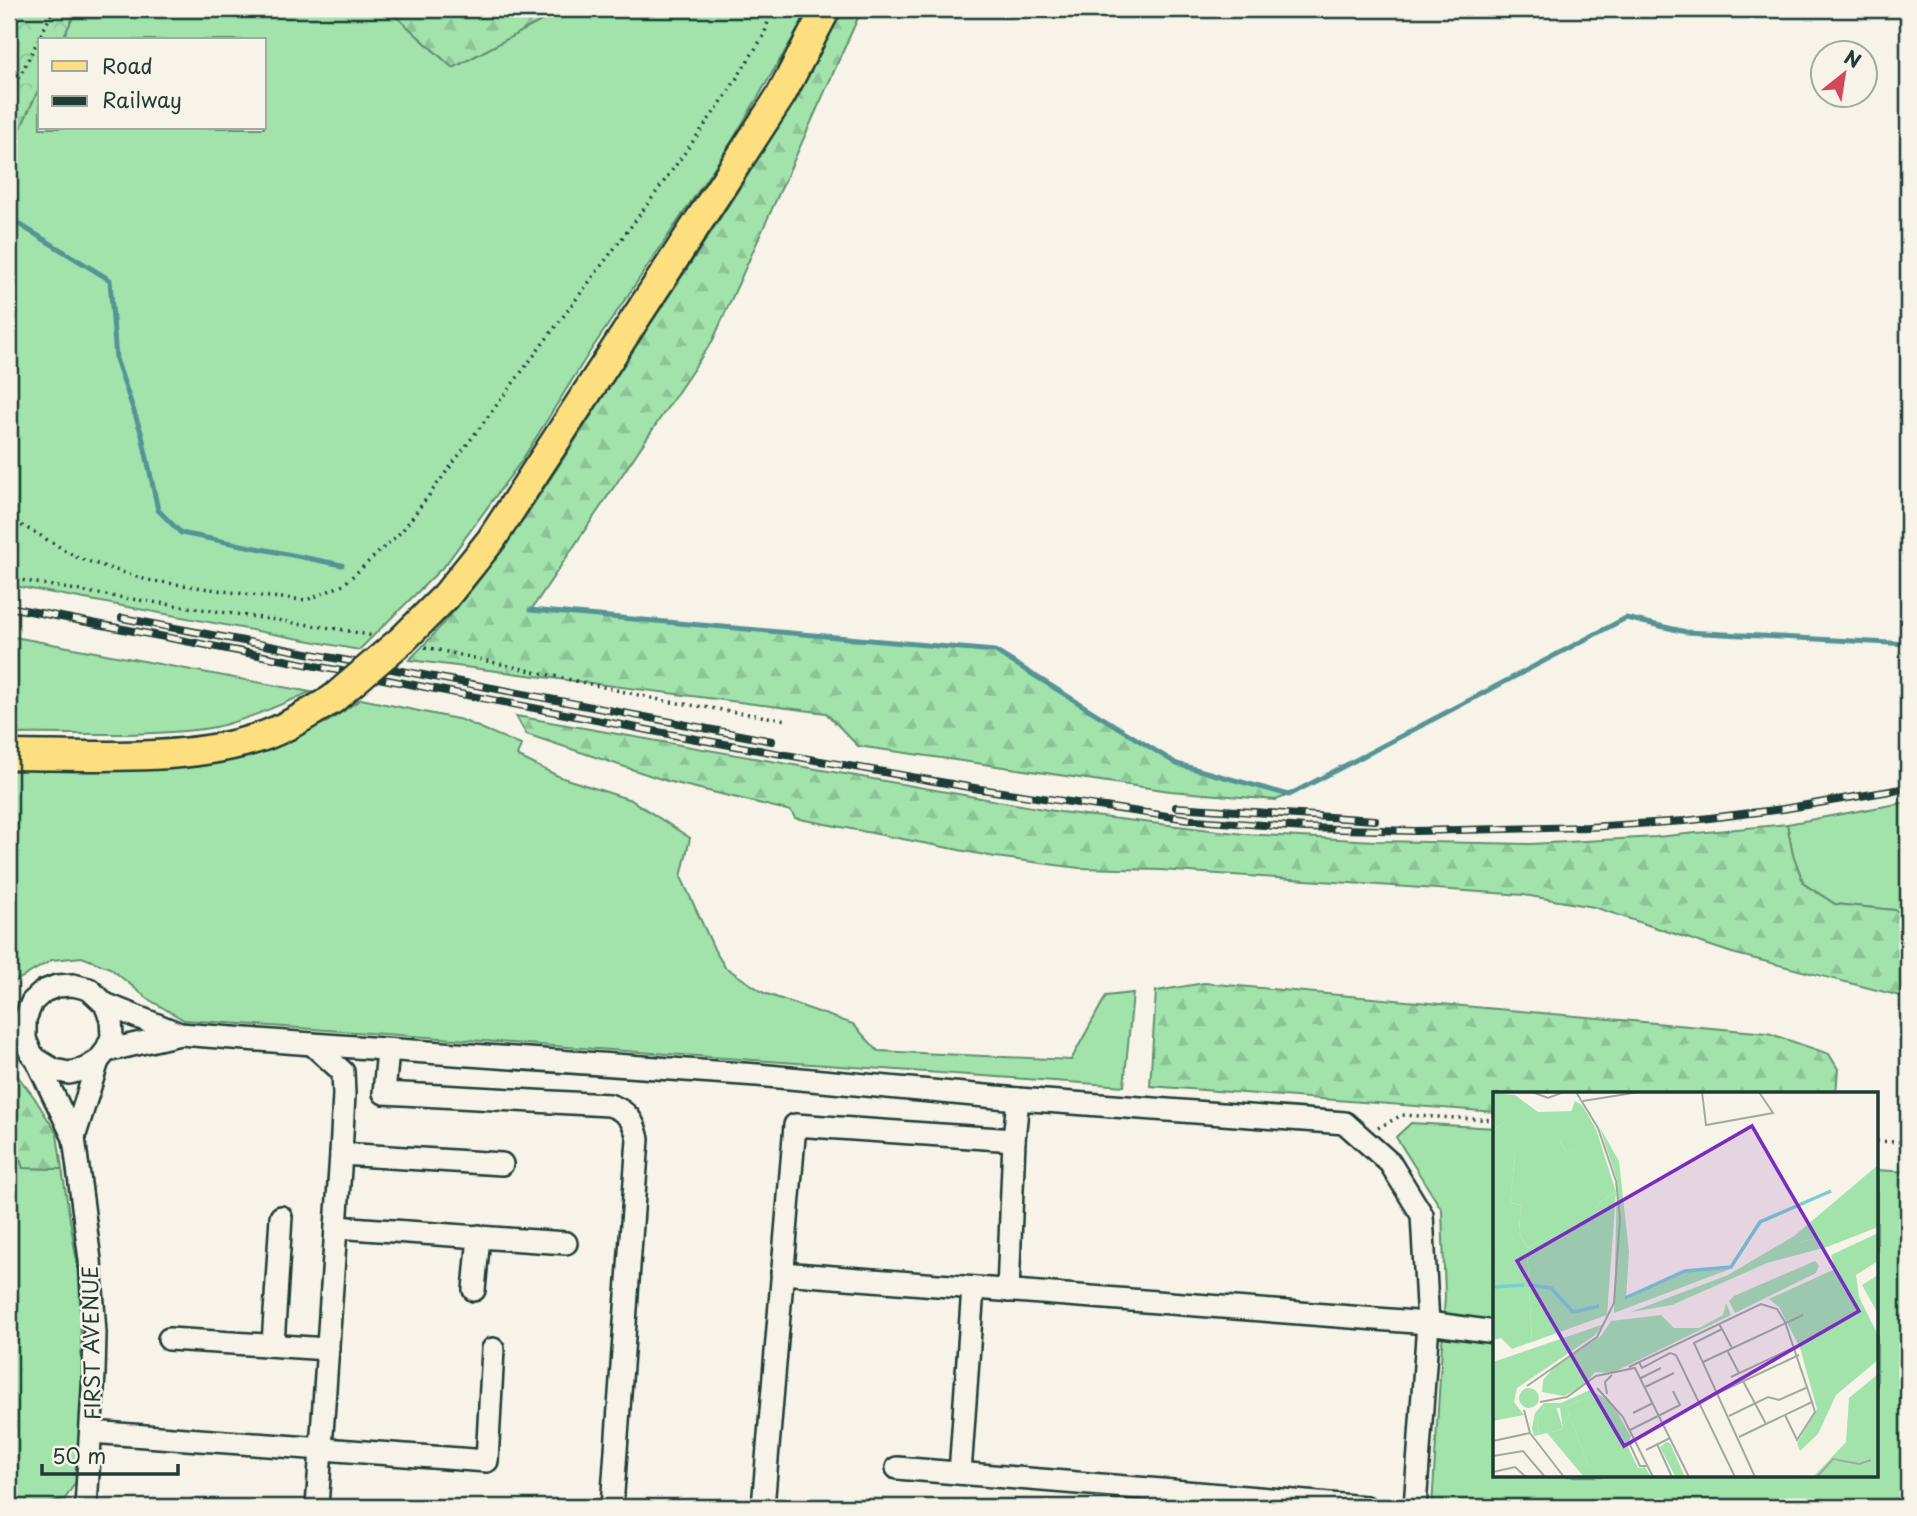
<svg xmlns="http://www.w3.org/2000/svg" width="1917" height="1516" viewBox="0 0 1917 1516" font-family="'Playpen Sans',sans-serif">
<style>
.grass{fill:#a2e3ac;stroke:#609070;stroke-width:2}
.forest{fill:url(#forest-firs);stroke:#609070;stroke-width:2}
.park{fill:url(#park-crowns);stroke:#609070;stroke-width:2}
.lines{fill:none;stroke-linecap:round;stroke-linejoin:round}
.stream{stroke:#579395;stroke-width:5}
.minor-casing{stroke:#1f3d34;stroke-width:26}
.major-casing{stroke:#1f3d34;stroke-width:33}
.path{stroke:#1f3d34;stroke-width:3.5;stroke-dasharray:2 5;stroke-linecap:butt}
.minor{stroke:#f7f3e8;stroke-width:21}
.major{stroke:#fedf80;stroke-width:28}
.rail-casing{stroke:#1f3d34;stroke-width:8}
.rail{stroke:#f7f3e8;stroke-width:5;stroke-dasharray:16;stroke-linecap:butt}
.major-bridge-casing{stroke:#1f3d34;stroke-width:33;stroke-linecap:butt}
.major-bridge{stroke:#fedf80;stroke-width:28}
.labels{text-anchor:middle;dominant-baseline:central;stroke-width:5;stroke-linejoin:round;paint-order:stroke}
.street-label{font-size:21px;fill:#1f3d34;stroke:#f7f3e8}
.inset-river{fill:none;stroke:#7cccd5;stroke-width:3.5}
.inset-road{fill:none;stroke:#a1aaa0;stroke-width:2}
.view{fill:#7b2cbf;fill-opacity:0.15;stroke:#7b2cbf;stroke-width:3.5}
.inset-edge{fill:none;stroke:#1f3d34;stroke-width:3.5}
</style>
<defs>
<pattern id="forest-firs" width="22" height="20" patternUnits="userSpaceOnUse" patternTransform="scale(1.75)"><rect width="22" height="20" fill="#a2e3ac"/><path d="M5 1l3.5 6h-7zM16 11l3.5 6h-7z" fill="#8bc495"/></pattern>
<pattern id="park-crowns" width="20" height="18" patternUnits="userSpaceOnUse" patternTransform="scale(1.75)"><rect width="20" height="18" fill="#a2e3ac"/><path d="M2 6a3 3 0 1 1 6 0M12 15a3 3 0 1 1 6 0" fill="none" stroke="#8bc495"/></pattern>
</defs>
<rect width="100%" height="100%" fill="#f7f3e8"/>
<filter id="ink" filterUnits="userSpaceOnUse"><feTurbulence type="fractalNoise" baseFrequency=".0143" numOctaves="2"/><feDisplacementMap in="SourceGraphic" scale="14" xChannelSelector="R" yChannelSelector="G"/><feConvolveMatrix kernelMatrix="1 2 1 2 8 2 1 2 1" color-interpolation-filters="sRGB"/></filter>
<g filter="url(#ink)">
<g class="grass">
<polygon points="77,9 388,9 453,68 563,9 810,9 732,141 589,353 522,460 446,564 359,650 9,585 9,153 40,86 40,128 264,128 264,40 62,40"/>
<path d="M9,636L310,692C280,705 235,725 203,729C139,737 73,733 9,734Z"/>
<polygon points="361,699 462,720 521,745 517,756 560,777 631,800 690,838 681,877 715,951 725,967 764,993 853,1024 878,1051 1071,1060 1106,996 1133,993 1124,1086 184,1020 148,999 110,968 82,957 52,960 9,985 9,767 187,765 252,755 329,721"/>
<polygon points="1908,802 1908,915 1894,910 1835,904 1804,884 1793,855 1787,824"/>
<polygon points="1411,1123 1495,1128 1495,1476 1877,1476 1877,1170 1908,1172 1908,1507 1432,1507 1445,1296 1442,1210 1396,1137"/>
<polygon points="9,1126 23,1168 62,1169 79,1276 82,1378 77,1480 65,1499 49,1503 34,1503 29,1507 9,1507"/>
</g>
<g class="forest">
<polygon points="388,9 563,9 453,68"/>
<path d="M838,9H862L713,340L531,610L995,651L1177,764L1289,795L1276,800L1170,791L858,746L826,713L409,660C494,576 556,469 621,369C681,276 745,186 798,90C812,64 824,36 838,9Z"/>
<polygon points="516,716 1060,812 1244,834 1375,841 1531,844 1656,837 1787,824 1793,855 1804,884 1835,904 1895,910 1908,915 1908,998 1732,953 1594,907 1524,895 1161,870 1079,868 995,857 795,818 791,811 667,781 526,734"/>
<polygon points="1204,983 1768,1033 1829,1054 1838,1069 1836,1094 1495,1094 1495,1112 1150,1086 1156,991"/>
<polygon points="9,1065 34,1097 57,1134 62,1169 23,1168 9,1126"/>
</g>
<polygon class="park" points="9,9 77,9 62,40 40,40 40,86 9,153"/>
<g class="lines">
<g class="stream">
<polyline points="9,218 110,280 116,359 142,435 158,510 181,533 342,565"/>
<polyline points="530,610 995,651 1177,764 1289,795 1626,618 1686,632 1908,644"/>
</g>
<defs>
<g id="minor">
<polyline points="105,1004 111,1019 112,1037 106,1051 98,1061 85,1069 69,1073 54,1070 36,1059 31,1053 25,1039 25,1019 32,1002 44,991 57,986 73,985 89,989 105,1004 180,1034 312,1044 343,1072 344,1094 341,1154 317,1507"/>
<polyline points="312,1044 757,1075 1018,1099 1345,1123 1390,1163 1422,1215 1428,1323 1415,1507"/>
<path d="M388,1050L384,1093L609,1105C627,1111 634,1120 638,1139L612,1507"/>
<polyline points="106,1051 180,1034"/>
<polyline points="36,1059 74,1138 90,1260 95,1333 94,1373 86,1507"/>
<polyline points="74,1138 98,1061"/>
<polyline points="341,1154 502,1164"/>
<polyline points="336,1227 566,1243"/>
<polyline points="782,1273 1428,1323 1495,1332"/>
<polyline points="474,1290 479,1236"/>
<polyline points="1008,1291 1014,1140"/>
<polyline points="169,1339 328,1349"/>
<polyline points="273,1345 281,1217"/>
<polyline points="91,1432 487,1461 493,1349"/>
<polyline points="897,1468 1366,1507"/>
<polyline points="960,1473 973,1288"/>
<polyline points="763,1507 795,1125 1014,1140 1018,1099"/>
</g>
<g id="major">
<polyline points="403,639 446,596 491,540 781,95 826,9"/>
<path d="M9,755C83,755 180,762 251,740C281,732 306,715 333,699"/>
</g>
</defs>
<use href="#minor" class="minor-casing"/>
<use href="#major" class="major-casing"/>
<g class="path">
<polyline points="9,97 54,9"/>
<polyline points="9,519 36,533 78,558 147,580 258,596 307,600 343,585 402,531 650,201 725,97 764,35 772,9"/>
<polyline points="9,578 98,594 344,630 373,636"/>
<polyline points="425,647 665,701 787,720"/>
<polyline points="1378,1128 1402,1115 1495,1120"/>
<polyline points="1877,1141 1899,1142 1908,1124"/>
</g>
<use href="#minor" class="minor"/>
<use href="#major" class="major"/>
<defs>
<g id="rail">
<polyline points="9,607 679,736 980,789 1195,820 1305,828 1415,831 1588,827 1685,821 1783,809 1908,788"/>
<polyline points="122,618 772,741"/>
<polyline points="1176,807 1375,820"/>
</g>
</defs>
<use href="#rail" class="rail-casing"/>
<use href="#rail" class="rail"/>
<defs>
<polyline id="major-bridge" points="333,699 403,639"/>
</defs>
<use href="#major-bridge" class="major-bridge-casing"/>
<use href="#major-bridge" class="major-bridge"/>
</g>
</g>
<g class="labels">
<g class="street-label">
<text transform="translate(90 1343) rotate(-91)">FIRST AVENUE</text>
</g>
</g>
<g transform="translate(1493 1092)">
<rect width="385" height="385" fill="#f7f3e8"/>
<path d="M82,9L89,13L87,18L104,52L73,60L67,50ZM385,73V135L334,155L328,145L307,150L301,144ZM123,100L114,223L39,250L34,156L64,141L85,145L107,110ZM385,141V169L363,183L366,205L385,243V268L343,303L325,342L307,359L304,351L324,317L307,256L286,215L276,207L342,177L338,163ZM233,211L238,223L119,281L102,280L91,294L71,304L49,300L50,288L63,273L108,244L118,229L168,223L181,236H206L230,223ZM111,232L101,244L24,296L21,310L31,323L0,329V270ZM26 306a10 10 0 1 1 20 0a10 10 0 1 1-20 0ZM97,304L115,308L124,320L138,345L134,353L145,376L152,375L158,385H104L102,372L95,373L73,314ZM63,314L70,337L46,343L44,327L52,315ZM173,350L177,351L192,385L182,384L167,355Z" fill="#a2e3ac"/>
<path d="M0,1L22,3L45,20L82,19L67,50L73,60L103,51L86,17L89,13L103,37L123,100L107,110L85,146L64,141L34,156L26,140L28,113L17,111L22,64L11,30L0,39ZM107,36L126,69L136,160L133,206L192,179L237,177L121,221L124,88ZM301,144L308,150L328,145L334,155L274,171L179,213L138,220L235,183ZM322,169L326,174L323,181L242,221L236,209L241,204ZM385,183V222L369,193ZM385,282V385H320L353,350L356,306ZM97,298L115,308L110,310L97,304L73,314L95,373L102,371L105,376L104,385H91L54,341L70,337L67,316L52,315L44,327L46,343L41,344L39,336L42,321L51,311H68Z" fill="#a2e3ac"/>
<path d="M11,30H16L22,64L17,111L28,113L26,140L34,156L39,250L19,257L8,246L0,248V39Z" fill="#a2e3ac"/>
<path class="inset-river" d="M35,193L58,196L80,220L106,214M0,195L31,193M132,206L192,179L238,175L267,130L338,99"/>
<path class="inset-road" d="M39,0L55,6L71,0M209,0L213,33L280,21L266,0M90,9L146,0M226,232L229,237L201,251L262,385M229,237L239,256M234,258L246,281M146,270L149,276L177,261L183,263L242,385M210,270L310,223M136,275L268,212L284,217L292,230L319,310M238,285L304,254M148,286L168,276M250,289L273,332M34,294L104,245L121,211L127,126L123,89L105,36L83,0M152,295L181,281M104,296L130,325L160,385M225,301L306,263M114,302L112,290L119,283M47,310L74,305L103,284L142,276L196,385M140,321L160,311M236,324L275,305L286,308L315,295M137,338L187,313L180,299M37,341L71,385M246,345L273,332L319,310L322,320L304,348L292,323M141,348L137,353L147,374H155M0,349L37,341L31,318M164,352L179,385M153,358L177,346M0,364L30,359L52,385M0,380L22,375L33,385M324,385L340,367L366,372L378,368"/>
<path class="view" d="M259,34L366,219L131,354L24,169Z"/>
<rect width="385" height="385" class="inset-edge"/>
</g>
<rect width="1917" height="1516" fill="none" stroke="#f7f3e8" stroke-width="35"/>
<rect x="18" y="18" width="1882" height="1481" fill="none" stroke="#1f3d34" stroke-width="2.5" filter="url(#ink)"/>
<rect x="38" y="38" width="228" height="91" fill="#f7f3e8" stroke="#a1aaa0" stroke-width="2"/>
<rect x="52" y="61" width="35" height="10" fill="#fedf80" stroke="#a1aaa0" stroke-width="2"/>
<text x="102" y="74" font-size="21" fill="#1f3d34">Road</text>
<rect x="52" y="96" width="35" height="10" fill="#1f3d34" stroke="#a1aaa0" stroke-width="2"/>
<text x="102" y="108" font-size="21" fill="#1f3d34">Railway</text>
<g transform="translate(1844 74) rotate(30)"><circle r="33" fill="#f7f3e8" stroke="#a1aaa0" stroke-width="2"/>
<path d="M0-5L12 26L0 18L-12 26Z" fill="#d1495b"/>
<text y="-10" font-size="19" font-weight="bold" text-anchor="middle" fill="#1f3d34">N</text>
</g>
<path d="M42 1464v10h136v-10" fill="none" stroke="#1f3d34" stroke-width="3.5"/>
<text x="52" y="1464" font-size="21" fill="#1f3d34" stroke="#f7f3e8" stroke-width="5" paint-order="stroke">50 m</text>
</svg>
